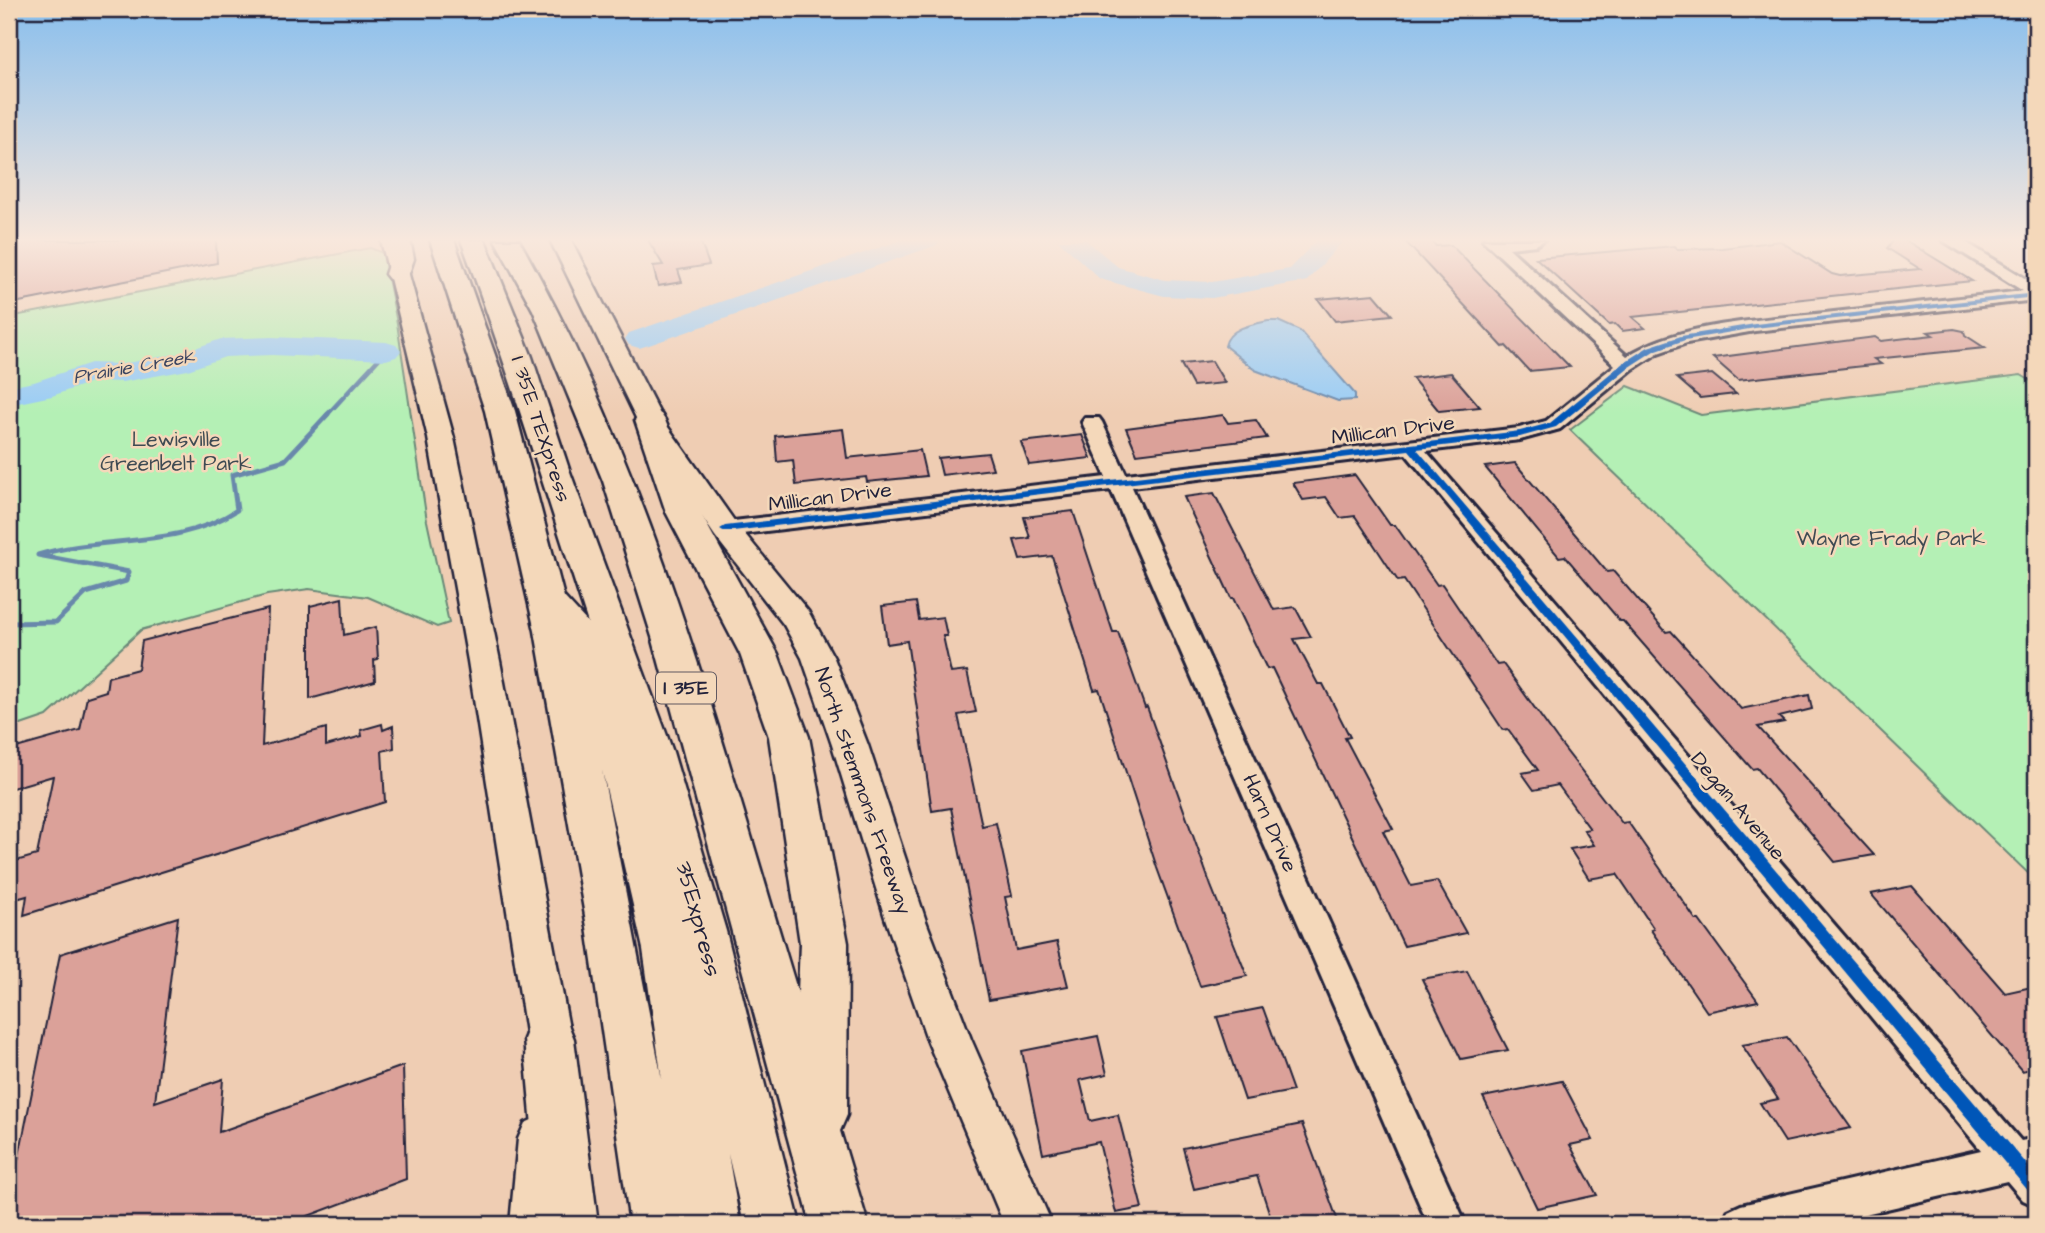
<svg xmlns="http://www.w3.org/2000/svg" width="2045" height="1233" viewBox="0 0 2045 1233" font-family="'Architects Daughter',sans-serif">
<style>
.green{fill:#b4f0b5;stroke:#6b8978;stroke-width:2}
.water{fill:#98ccf5;stroke:#6988ab;stroke-width:2}
.lines{fill:none;stroke-linecap:round;stroke-linejoin:round}
.stream-far1{stroke:#6988ab;stroke-width:4.5}
.stream{stroke:#6988ab;stroke-width:5}
.river{fill:#98ccf5;fill-rule:evenodd}
.building{fill:#dba199;stroke:#22223b;stroke-width:2}
.minor-casing{stroke:#22223b;stroke-width:6}
.major-casing{stroke:#22223b;stroke-width:5}
.highway-casing{stroke:#22223b;stroke-width:5}
.minor{fill:#f4d8ba;fill-rule:evenodd}
.major{fill:#f4d8ba;fill-rule:evenodd}
.highway{fill:#f4d8ba;fill-rule:evenodd}
.cycleway-casing{stroke:#f4d8ba;stroke-width:5}
.cycleway{fill:#0057b8;fill-rule:evenodd}
.labels{text-anchor:middle;dominant-baseline:central;stroke-width:5;stroke-linejoin:round;paint-order:stroke}
.far-water-label{font-size:19px;font-style:italic;fill:#3a4460;stroke:#f4d8ba}
.shield{fill:#f4d8ba;stroke:#615961;stroke-width:2}
.shield-label{font-size:19px;font-weight:bold;fill:#22223b}
.street-label{font-size:21px;fill:#22223b;stroke:#f4d8ba}
.park-label{font-size:21px;fill:#3f4b53;stroke:#f4d8ba}
.near-street-label{font-size:24px;fill:#22223b;stroke:#f4d8ba}
</style>
<rect width="100%" height="100%" fill="#efcdb3"/>
<filter id="ink" filterUnits="userSpaceOnUse"><feTurbulence type="fractalNoise" baseFrequency=".0143" numOctaves="2"/><feDisplacementMap in="SourceGraphic" scale="14" xChannelSelector="R" yChannelSelector="G"/><feConvolveMatrix kernelMatrix="1 2 1 2 8 2 1 2 1" color-interpolation-filters="sRGB"/></filter>
<g filter="url(#ink)">
<g class="green">
<polygon points="370,248 383,253 397,323 427,521 449,623 437,627 368,597 309,589 267,595 141,630 47,716 9,729 9,317"/>
<polygon points="2021,375 2036,384 2036,881 1570,430 1628,386 1701,415"/>
</g>
<path class="water" d="M1268,321H1278L1300,331L1355,394V400L1338,401L1255,370L1225,346C1228,328 1253,324 1268,321Z"/>
<g class="lines">
<polyline class="stream-far1" points="326,416 386,351"/>
<path class="stream" d="M9,623L56,622L86,593L126,581L129,572L38,555C103,535 178,549 237,510L232,475L285,460L328,414"/>
<g class="river">
<polygon points="902,240 940,240 937,245 649,345 639,348 629,345 625,339 629,333"/>
<polygon points="1058,240 1086,240 1118,267 1165,280 1212,282 1289,269 1317,240 1344,240 1307,281 1212,298 1164,296 1100,279"/>
<polygon points="272,337 386,342 396,345 401,351 396,357 386,360 272,355 225,357 188,370 122,382 94,381 52,396 9,405 9,387 34,382 91,363 122,364 181,353 221,339"/>
</g>
</g>
<g class="building">
<polygon points="9,240 216,240 217,263 9,304"/>
<polygon points="648,240 700,240 709,265 678,270 682,282 658,286 653,266 663,265"/>
<polygon points="1404,240 1431,240 1436,246 1451,245 1570,367 1529,371 1506,346 1503,347"/>
<polygon points="1894,240 1905,240 1972,281 1632,317 1645,328 1622,331 1615,324 1609,325 1536,258 1674,246 1677,249 1722,248 1780,241 1832,274 1840,276 1920,269 1887,248"/>
<polygon points="1374,294 1392,315 1335,321 1318,299"/>
<polygon points="1954,329 1964,331 1965,335 1985,348 1874,359 1881,364 1738,380 1713,358 1875,337 1881,341 1933,335 1928,332"/>
<polygon points="1212,361 1225,383 1193,386 1181,364"/>
<polygon points="1451,373 1480,407 1439,411 1412,378"/>
<polygon points="1712,374 1736,394 1700,398 1677,378"/>
<polygon points="1223,415 1228,423 1256,420 1267,438 1137,454 1126,428"/>
<polygon points="843,429 847,458 920,450 926,476 867,482 866,477 796,485 793,460 777,462 775,436"/>
<polygon points="1082,435 1091,458 1029,465 1021,442"/>
<polygon points="988,453 993,469 942,475 938,458"/>
<polygon points="1515,463 1607,572 1613,571 1666,632 1671,631 1741,709 1809,695 1812,709 1779,717 1784,722 1758,727 1874,855 1835,862 1757,768 1752,769 1623,621 1620,621 1565,556 1559,557 1485,467"/>
<polygon points="1355,475 1390,525 1395,525 1437,585 1442,584 1497,665 1503,664 1557,739 1622,823 1628,822 1696,920 1699,920 1758,1001 1707,1012 1651,930 1654,929 1617,874 1589,879 1570,849 1594,845 1584,830 1590,829 1558,785 1534,790 1522,773 1538,770 1508,729 1503,730 1404,580 1398,581 1355,516 1340,518 1326,497 1303,500 1293,483"/>
<polygon points="1214,493 1274,610 1295,607 1311,637 1294,639 1318,684 1323,684 1350,737 1345,738 1393,829 1383,831 1411,886 1437,881 1466,933 1404,946 1272,668 1267,669 1233,598 1231,598 1184,497"/>
<polygon points="1073,511 1113,632 1118,632 1145,708 1147,707 1211,886 1247,976 1200,986 1157,868 1099,689 1094,690 1052,556 1020,560 1014,540 1030,538 1024,517"/>
<polygon points="342,598 344,635 376,627 378,659 374,660 375,681 310,699 310,606"/>
<polygon points="916,602 919,620 943,617 947,636 943,636 951,673 967,671 976,712 958,715 982,826 996,823 1012,896 1005,897 1016,950 1057,942 1068,986 989,1000 951,808 932,811 907,641 887,644 882,606"/>
<polygon points="268,609 262,746 326,728 326,746 362,736 361,730 382,724 383,730 393,726 394,748 382,751 385,802 24,915 27,896 9,901 9,863 37,855 53,776 9,789 9,750 80,730 87,697 106,691 108,677 138,669 142,641"/>
<polygon points="1912,886 2005,993 2036,986 2036,1068 2022,1071 1871,894"/>
<polygon points="178,917 155,1102 223,1079 219,1132 403,1066 406,1179 287,1224 9,1224 9,1205 60,954"/>
<polygon points="1467,971 1508,1050 1461,1059 1422,979"/>
<polygon points="1263,1008 1293,1091 1245,1100 1217,1017"/>
<polygon points="1098,1036 1107,1074 1080,1080 1090,1121 1118,1115 1142,1208 1116,1213 1099,1142 1043,1154 1022,1051"/>
<polygon points="1787,1037 1851,1128 1785,1142 1760,1103 1778,1099 1742,1045"/>
<polygon points="1562,1081 1593,1140 1570,1145 1597,1195 1537,1208 1483,1097"/>
<polygon points="1302,1124 1339,1224 1273,1224 1257,1176 1194,1189 1183,1148"/>
</g>
<g class="lines">
<defs>
<path id="minor" d="M1483,240H1544L1536,245L1509,248L1627,356C1681,322 1762,320 1825,313C1891,306 1957,298 2023,291L1942,240H1962L2036,285V300L1755,331L1687,343L1658,353L1633,369L1560,429L1520,440L1426,451L2021,1141L2036,1138V1206L2023,1200L2007,1181L1822,1224H1722L1728,1211L1741,1205L1981,1150L1406,454L1132,487L1466,1224H1428L1111,490L725,536L717,534L714,529L717,524L725,522L1106,477L1082,422L1085,418H1099L1102,422L1126,474L1519,428L1546,421L1615,365Z"/>
<g id="major">
<polygon points="381,240 400,242 454,438 500,661 571,1039 569,1059 563,1074 547,1081 531,1074 525,1059 527,1039 468,661 428,438"/>
<polygon points="550,240 571,240 663,420 735,522 808,611 834,658 868,745 926,921 971,1039 1052,1224 1004,1224 928,1042 886,921 832,745 802,658 784,625 715,536 637,420"/>
<polygon points="541,1116 557,1123 564,1139 558,1224 510,1224 518,1139 525,1123"/>
</g>
<g id="highway">
<polygon points="386,240 410,240 414,259 407,279 398,282 389,279 385,274 390,259"/>
<path d="M430,240H454L515,411L564,597L588,623C546,495 508,367 461,240H485L532,357L569,469L673,752L726,931L800,1224H744L728,1154L740,1224H630L587,927L535,631L485,411ZM602,770L643,949L662,1080Z"/>
<path d="M495,240H519C653,474 720,737 798,993L800,943L769,737L740,654L666,512L635,420L639,414L650,411L661,414L665,420L700,512L778,654L809,737L848,943L847,1115L840,1131L868,1224H811L653,640L603,481L533,310Z"/>
<polygon points="549,1015 567,1022 574,1039 598,1224 541,1224 524,1039 531,1022"/>
</g>
</defs>
<use href="#minor" class="minor-casing"/>
<use href="#major" class="major-casing"/>
<use href="#highway" class="highway-casing"/>
<use href="#minor" class="minor"/>
<use href="#major" class="major"/>
<use href="#highway" class="highway"/>
<defs>
<polygon id="cycleway" points="2036,293 2036,297 1755,328 1685,340 1654,351 1629,367 1556,427 1520,437 1417,449 2036,1175 2036,1195 2030,1193 1409,450 725,532 720,529 725,526 1520,431 1550,423 1623,363 1648,347 1681,336 1755,324"/>
</defs>
<use href="#cycleway" class="cycleway-casing"/>
<use href="#cycleway" class="cycleway"/>
</g>
</g>
<linearGradient id="sky" x2="0" y2="1"><stop stop-color="#88beed"/><stop offset="0.58" stop-color="#f8e8dd"/><stop offset="1" stop-color="#f8e8dd" stop-opacity="0"/></linearGradient>
<rect width="2045" height="413" fill="url(#sky)"/>
<g class="labels">
<g class="far-water-label">
<text transform="translate(134 367) rotate(-10)">Prairie Creek</text>
</g>
<rect class="shield" x="656" y="672.5" width="60" height="31" rx="5"/>
<g class="shield-label">
<text x="686" y="688">I 35E</text>
</g>
<g class="street-label">
<text transform="translate(541 429) rotate(72)">I 35E TEXpress</text>
<text transform="translate(1393 430) rotate(-7)">Millican Drive</text>
<text transform="translate(830 497) rotate(-7)">Millican Drive</text>
<text transform="translate(863 791) rotate(71)">North Stemmons Freeway</text>
<text transform="translate(1738 806) rotate(50)">Degan Avenue</text>
<text transform="translate(1270 823) rotate(66)">Harn Drive</text>
</g>
<g class="park-label">
<text x="176" y="439">Lewisville<tspan x="176" dy="24">Greenbelt Park</tspan></text>
<text x="1891" y="538">Wayne Frady Park</text>
</g>
<g class="near-street-label">
<text transform="translate(698 919) rotate(75)">35Express</text>
</g>
</g>
<rect width="2045" height="1233" fill="none" stroke="#f4d8ba" stroke-width="35"/>
<rect x="18" y="18" width="2010" height="1198" fill="none" stroke="#22223b" stroke-width="2.5" filter="url(#ink)"/>
</svg>
